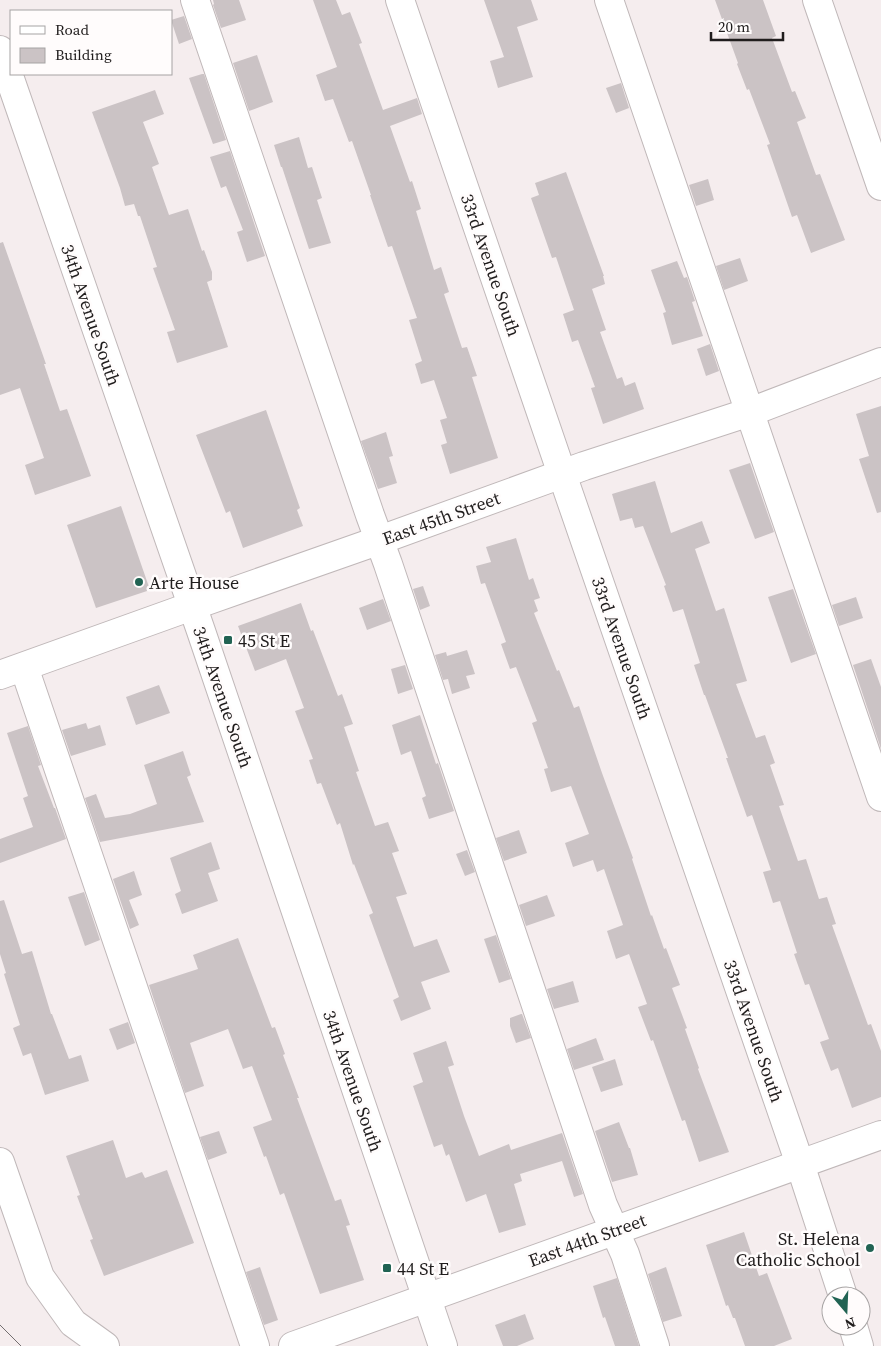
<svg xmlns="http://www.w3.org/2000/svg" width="881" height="1346" viewBox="0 0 881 1346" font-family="'Source Serif 4',serif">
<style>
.building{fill:#cbc3c5}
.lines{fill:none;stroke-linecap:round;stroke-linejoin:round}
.minor-casing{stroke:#c0b8b9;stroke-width:30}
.minor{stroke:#fff;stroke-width:28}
.tram{stroke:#736e6f;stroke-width:1}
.poi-dot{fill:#216353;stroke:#fffcfc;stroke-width:2}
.labels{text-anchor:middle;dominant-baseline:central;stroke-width:5;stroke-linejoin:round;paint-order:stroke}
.street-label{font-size:18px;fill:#201d1d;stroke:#fffcfc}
.poi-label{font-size:18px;fill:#201d1d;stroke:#fffcfc;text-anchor:start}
</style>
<rect width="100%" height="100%" fill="#f5edee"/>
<g class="building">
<polygon points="213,0 239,0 246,20 221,28 213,5 214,4"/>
<polygon points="313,0 336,0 342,15 350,12 362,43 359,44 383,110 417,98 422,114 390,126 410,182 412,181 421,209 416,211 434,270 441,267 449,292 444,294 462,348 467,347 477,376 472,377 498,458 450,474 441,445 447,443 440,420 447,418 434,380 421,384 415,364 422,361 409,320 417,318 392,246 388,247 370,195 371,195 352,141 349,142 333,99 325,101 316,75 337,67"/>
<polygon points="484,0 531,0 538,20 517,27 533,77 498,88 490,61 504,57"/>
<polygon points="715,0 763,0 776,36 772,38 792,92 795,91 806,118 797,122 816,175 820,174 845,240 811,253 797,215 792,217 767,145 770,144 749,89 747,90 737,64 738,63"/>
<polygon points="184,16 192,39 179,44 171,20"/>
<polygon points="257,55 273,102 249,111 233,63"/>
<polygon points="202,74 204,74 226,140 213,144 189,78"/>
<polygon points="621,83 629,108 616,113 606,88"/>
<polygon points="155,90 164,114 143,122 159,164 152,167 169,215 188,209 202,251 204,250 212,272 212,280 207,282 228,347 177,363 167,332 175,330 153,268 157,267 140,216 138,216 134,204 125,206 120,188 92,112"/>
<polygon points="299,137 308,168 312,167 322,198 317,200 331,243 309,249 282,167 281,167 274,145"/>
<polygon points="230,151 265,256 247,262 237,232 243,230 226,186 221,188 210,157"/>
<polygon points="566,172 604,276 603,276 605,284 592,289 606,330 600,332 617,379 622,377 625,386 635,382 644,409 603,424 591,388 595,387 578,340 572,342 563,314 574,310 556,257 552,258 531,198 539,195 535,183"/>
<polygon points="708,179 714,200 696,206 689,185"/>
<polygon points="3,242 46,364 44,364 60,411 67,409 91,476 35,495 25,465 44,458 20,388 0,395 0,243"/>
<polygon points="740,258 748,281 724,290 716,266"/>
<polygon points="677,261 684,278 687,277 695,301 692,302 703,336 672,345 663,313 666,312 651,270"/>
<polygon points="710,344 719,371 706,376 697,349"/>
<polygon points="881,406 881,512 877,513 859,459 869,456 856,414"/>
<polygon points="266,410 300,508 297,510 303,526 243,548 230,511 226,513 196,435"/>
<polygon points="386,432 393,456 389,457 397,483 378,489 361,441"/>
<polygon points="750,463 774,532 755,539 729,470"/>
<polygon points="655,481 671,533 702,521 710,543 695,549 716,611 724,608 747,681 736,684 756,738 765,735 775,763 770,765 784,805 779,806 798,861 806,859 819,899 827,897 836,924 832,925 868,1025 871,1024 881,1051 881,1097 852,1108 838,1068 831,1071 820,1042 829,1039 809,984 805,985 794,954 797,953 780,901 773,903 763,872 771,870 752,815 747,817 726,758 728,758 705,695 704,695 694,665 700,663 683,609 673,612 664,586 666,585 643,526 635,528 632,518 620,521 612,494"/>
<polygon points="121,506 150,590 96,608 67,525"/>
<polygon points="516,538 529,580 533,578 540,598 534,600 538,611 534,613 557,671 559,670 574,708 579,706 602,773 633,858 632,859 651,916 652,915 664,949 666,948 680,985 672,988 687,1028 685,1029 699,1068 698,1069 729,1152 699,1162 685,1120 682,1121 653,1040 651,1041 638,1007 647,1004 629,954 616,959 607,931 623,925 604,869 597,872 593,860 573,867 565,843 589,834 571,786 551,792 544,769 548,768 532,723 537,721 516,667 510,669 501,644 506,642 485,583 481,584 476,566 491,562 486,547"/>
<polygon points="423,586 430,606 420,610 413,589"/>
<polygon points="793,589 816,654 791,663 768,597"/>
<polygon points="856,597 863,618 839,626 832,605"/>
<polygon points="383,599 391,621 367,630 359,608"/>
<polygon points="301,603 311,631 313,630 338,696 342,694 353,724 344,727 359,771 356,772 375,826 388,822 399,851 392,853 407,894 396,897 414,947 437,939 450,972 421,982 431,1009 401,1021 393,1000 399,997 369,915 373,913 354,864 353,865 340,823 337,825 321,783 317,784 309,760 313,759 295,711 304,708 286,659 255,671 238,626"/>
<polygon points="467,650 475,674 466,676 470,688 452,694 448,679 443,680 435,655 446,652 447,656"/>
<polygon points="871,659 881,687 881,749 853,665"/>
<polygon points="405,665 413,689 398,694 391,669"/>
<polygon points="159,685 170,713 136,725 126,697"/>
<polygon points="420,715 436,764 438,763 454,811 429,819 422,798 426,796 411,751 401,755 392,725"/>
<polygon points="86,723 88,729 100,725 106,745 71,756 62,730"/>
<polygon points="28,726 41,765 38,766 54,808 55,808 66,839 0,863 0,839 33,827 23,798 28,796 7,733"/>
<polygon points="183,751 191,775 187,777 204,822 100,842 85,798 96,794 105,818 130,814 157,804 144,765"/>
<polygon points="519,830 527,853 504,861 496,838"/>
<polygon points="211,842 220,869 208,873 218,901 182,914 175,894 181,891 170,858"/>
<polygon points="467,850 475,872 465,876 456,854"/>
<polygon points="134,871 142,895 129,900 139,925 130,929 113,879"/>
<polygon points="84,892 100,940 85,946 68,897"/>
<polygon points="547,895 555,916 526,926 519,905"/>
<polygon points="4,900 22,954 32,951 51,1014 52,1014 69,1059 81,1055 89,1081 45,1095 31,1053 23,1056 13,1028 20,1025 4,974 6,973 0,954 0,901"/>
<polygon points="496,935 511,979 499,983 484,939"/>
<polygon points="238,938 272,1028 275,1027 285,1054 283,1055 299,1098 297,1098 335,1201 341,1199 350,1225 346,1226 364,1280 320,1294 284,1193 280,1195 266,1156 264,1157 253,1127 272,1120 252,1066 243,1069 228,1029 190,1043 204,1086 185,1093 149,985 198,969 193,955"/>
<polygon points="573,981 579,1002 554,1009 547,989"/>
<polygon points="521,1014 522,1014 531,1038 516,1043 510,1026 510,1018"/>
<polygon points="128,1022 135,1043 117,1050 109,1029"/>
<polygon points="596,1038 604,1060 574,1070 567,1049"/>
<polygon points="446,1041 454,1065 448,1067 464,1116 479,1156 509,1144 511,1150 562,1133 583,1194 574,1197 562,1161 520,1174 522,1181 514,1184 526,1225 499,1233 486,1194 466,1202 449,1154 446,1156 442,1144 434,1147 413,1086 423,1082 413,1053"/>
<polygon points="615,1059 623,1085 601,1092 592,1067"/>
<polygon points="619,1122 629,1148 630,1148 638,1175 612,1182 595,1131"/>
<polygon points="219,1131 227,1153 208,1160 200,1137"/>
<polygon points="113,1140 126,1178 142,1172 145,1178 167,1170 194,1243 104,1276 90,1240 93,1239 77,1196 80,1195 66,1156"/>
<polygon points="744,1232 759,1276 767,1273 792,1339 774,1346 745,1346 735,1318 733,1318 728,1305 726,1306 706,1245"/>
<polygon points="260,1267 278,1320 264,1325 246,1272"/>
<polygon points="666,1267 682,1316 663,1322 648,1274"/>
<polygon points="617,1278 639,1346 615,1346 605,1317 603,1318 593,1286"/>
<polygon points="525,1314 534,1339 517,1346 503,1346 495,1325"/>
</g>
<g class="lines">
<defs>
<g id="minor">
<polyline points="195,0 370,515 388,564 603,1205 625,1254 655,1346"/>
<polyline points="400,0 562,474 800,1164 843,1296"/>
<polyline points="609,0 881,797"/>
<polyline points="817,0 881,186"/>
<polyline points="0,50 201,631 443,1346"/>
<polyline points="24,667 255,1346"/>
<polyline points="0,675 192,606 380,540 584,466 750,412 881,362"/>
<polyline points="0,1162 40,1277 73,1323 105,1346"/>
<polyline points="853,1326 859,1346"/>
<polyline points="293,1346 881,1135"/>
</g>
</defs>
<use href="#minor" class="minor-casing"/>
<use href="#minor" class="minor"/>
<polyline class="tram" points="0,1325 21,1346"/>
</g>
<g class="poi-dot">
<circle cx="139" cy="582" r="5"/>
<rect x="223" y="635" width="10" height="10" rx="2.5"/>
<circle cx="870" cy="1248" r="5"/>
<rect x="382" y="1263" width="10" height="10" rx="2.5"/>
</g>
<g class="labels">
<g class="street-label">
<text transform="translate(491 265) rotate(71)">33rd Avenue South</text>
<text transform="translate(91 315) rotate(71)">34th Avenue South</text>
<text transform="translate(441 518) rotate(-20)">East 45th Street</text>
<text transform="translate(622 648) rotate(71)">33rd Avenue South</text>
<text transform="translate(223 697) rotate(71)">34th Avenue South</text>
<text transform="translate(754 1031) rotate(71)">33rd Avenue South</text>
<text transform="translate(353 1081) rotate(71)">34th Avenue South</text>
<text transform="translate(587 1240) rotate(-20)">East 44th Street</text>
</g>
<g class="poi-label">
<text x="149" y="582">Arte House</text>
<text x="238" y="640">45 St E</text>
<text x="860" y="1238" text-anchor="end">St. Helena<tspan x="860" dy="21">Catholic School</tspan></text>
<text x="397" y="1268">44 St E</text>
</g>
</g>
<rect x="10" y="10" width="162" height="65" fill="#fffcfc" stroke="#a6a3a3"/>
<rect x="20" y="26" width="25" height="8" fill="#ffffff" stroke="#a6a3a3"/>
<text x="55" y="35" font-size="15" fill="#201d1d">Road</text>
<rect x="20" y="48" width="25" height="15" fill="#cbc3c5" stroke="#a6a3a3"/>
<text x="55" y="60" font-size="15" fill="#201d1d">Building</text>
<g transform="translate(846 1311) rotate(161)"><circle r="24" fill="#fffcfc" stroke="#a6a3a3"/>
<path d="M0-4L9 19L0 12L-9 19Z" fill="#216353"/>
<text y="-8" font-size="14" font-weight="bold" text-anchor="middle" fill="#201d1d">N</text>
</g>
<path d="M711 32v8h72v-8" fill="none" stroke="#201d1d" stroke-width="2.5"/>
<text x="718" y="32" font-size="15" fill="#201d1d" stroke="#fffcfc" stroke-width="4" paint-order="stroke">20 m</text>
</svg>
